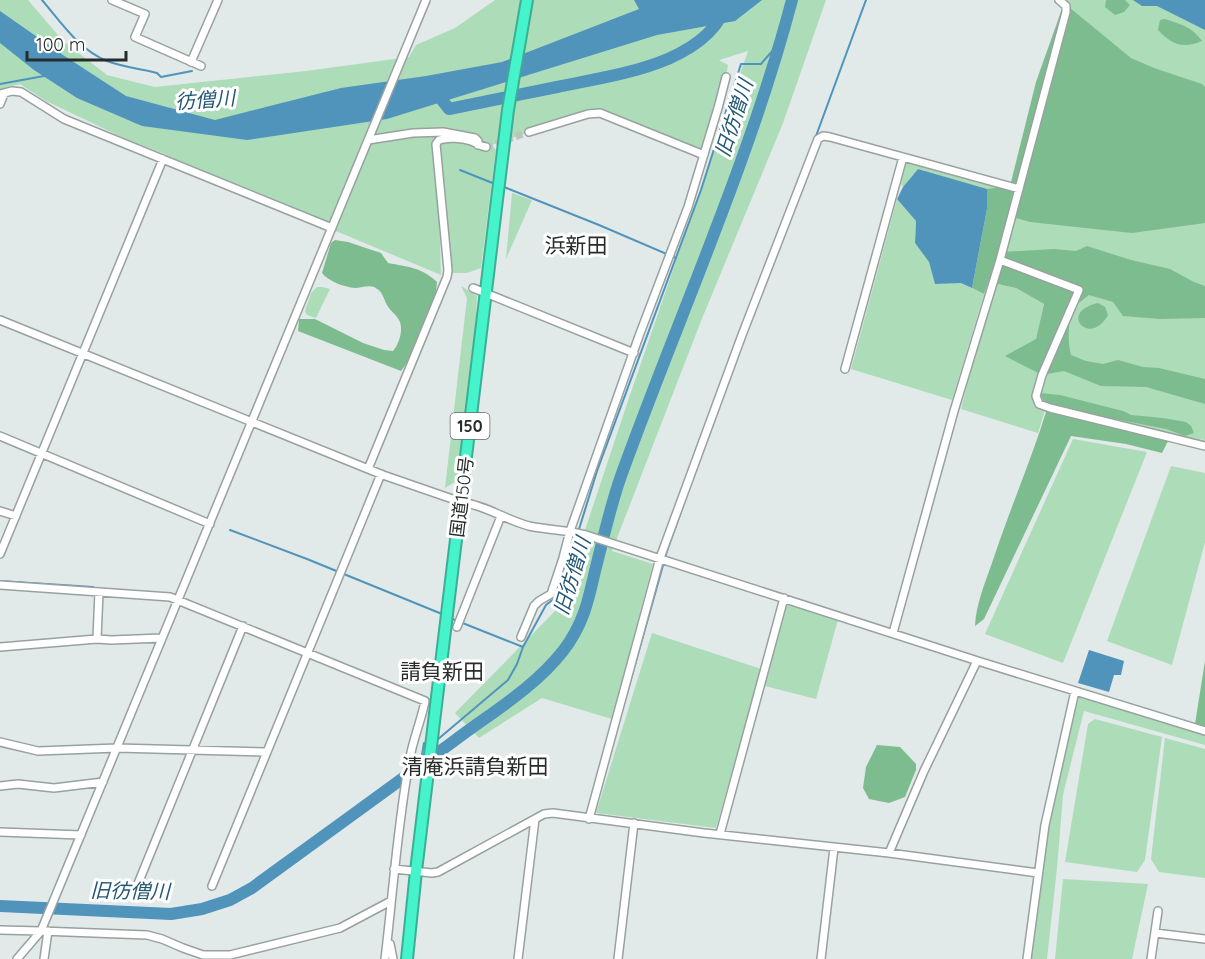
<svg xmlns="http://www.w3.org/2000/svg" width="1205" height="959" viewBox="0 0 1205 959" font-family="Quicksand,'Noto Sans JP',sans-serif">
<style>
.green{fill:#addcb9}
.forest{fill:#7dbc8f}
.water{fill:#5094bc}
.lines{fill:none;stroke-linecap:round;stroke-linejoin:round}
.stream{stroke:#5094bc;stroke-width:2}
.river{stroke:#5094bc;stroke-width:12}
.minor-tunnel{stroke:#bcc3c3;stroke-width:7;stroke-dasharray:7 3.5;stroke-linecap:butt}
.minor-casing{stroke:#99a1a0;stroke-width:10}
.highway-casing{stroke:#3cae94;stroke-width:14}
.minor{stroke:#fff;stroke-width:7}
.highway{stroke:#46f4cc;stroke-width:10}
.labels{text-anchor:middle;stroke-width:6;stroke-linejoin:round;paint-order:stroke}
.shield{fill:#fff;stroke:#686b6b;stroke-width:1.5}
.shield-label{font-size:16px;font-weight:bold;fill:#282b2b}
.street-label{font-size:18px;fill:#282b2b;stroke:#fff}
.water-label{font-size:20px;font-style:italic;fill:#245875;stroke:#fff}
.quarter-label{font-size:21px;fill:#282b2b;stroke:#fff}
</style>
<rect width="100%" height="100%" fill="#e1e9e9"/>
<path class="green" d="M 0,0 L 28,0 L 63,41 L 107,75 L 155,87 L 306,71 L 409,57 L 416,45 L 455,28 L 495,0 L 521,0 L 521,4 L 529,0 L 826,0 L 783,123 L 701,321 L 612,551 L 653,564 L 612,719 L 542,698 L 479,738 L 455,713 L 555,611 L 586,527 L 628,401 L 748,51 L 719,60 L 728,65 L 726,77 L 702,149 L 600,108 L 489,146 L 496,149 L 481,268 L 467,273 L 448,273 L 437,141 L 441,275 L 200,174 L 165,154 L 128,140 L 46,101 L 20,84 L 0,89 Z
M 1055,0 L 1205,0 L 1205,440 L 1128,427 L 1037,396 L 1046,407 L 1038,433 L 961,409 L 993,283 L 1016,288 L 1044,304 L 1036,339 L 1042,375 L 1070,296 L 996,273 L 1063,3 Z
M 906,160 L 1010,186 L 990,191 L 918,169 L 903,187 L 901,184 Z
M 512,193 L 532,200 L 506,259 Z
M 897,199 L 916,221 L 915,243 L 929,262 L 935,283 L 961,283 L 984,294 L 952,400 L 851,369 Z
M 461,286 L 477,296 L 475,337 L 456,481 L 445,488 L 467,298 Z
M 317,287 L 322,287 L 330,289 L 316,318 L 307,315 L 305,311 L 311,293 Z
M 1073,439 L 1147,452 L 1063,663 L 985,634 Z
M 1171,466 L 1205,473 L 1205,542 L 1172,665 L 1107,641 Z
M 784,598 L 839,616 L 816,699 L 761,685 Z
M 652,633 L 761,669 L 716,828 L 596,813 Z
M 1077,697 L 1165,719 L 1205,731 L 1205,745 L 1084,711 L 1063,795 L 1057,868 L 1047,959 L 1030,959 L 1040,858 Z
M 1095,719 L 1162,737 L 1145,860 L 1137,872 L 1065,862 L 1088,724 Z
M 1165,738 L 1205,749 L 1205,878 L 1159,872 L 1151,859 Z
M 1063,879 L 1148,884 L 1132,959 L 1055,959 Z"/>
<path class="forest" d="M 1106,0 L 1125,0 L 1130,5 L 1124,12 L 1115,15 L 1105,7 Z
M 1064,3 L 1131,58 L 1154,68 L 1202,84 L 1205,87 L 1205,223 L 1132,233 L 1030,222 L 1012,217 L 984,294 L 972,288 L 987,209 L 987,189 L 1010,186 L 1036,82 Z
M 1165,19 C 1182,25 1191,26 1202,41 C 1183,49 1172,45 1158,30 L 1160,20 Z
M 335,240 L 348,242 L 381,253 L 388,263 C 408,267 421,267 437,282 L 435,301 L 418,347 L 401,371 L 298,331 L 299,319 L 315,319 L 363,343 L 384,350 L 393,351 C 399,344 404,329 399,320 C 396,314 390,311 387,305 C 383,298 383,291 374,287 C 367,285 362,288 355,288 C 344,287 328,281 322,273 L 331,243 Z
M 1087,246 L 1131,260 L 1170,269 L 1194,282 L 1205,286 L 1205,318 L 1160,319 L 1123,316 L 1113,302 L 1089,295 L 1071,309 C 1069,325 1067,339 1071,355 L 1086,361 L 1103,364 L 1118,360 L 1143,367 L 1159,368 L 1205,379 L 1205,404 L 1146,387 L 1101,386 L 1064,371 L 1042,375 L 1005,356 L 1036,339 L 1044,304 L 1016,288 L 993,283 L 1002,252 L 1054,249 L 1076,251 Z
M 1098,303 L 1105,307 L 1108,315 C 1090,348 1057,312 1098,303 Z
M 1040,393 L 1060,395 L 1123,411 L 1131,415 L 1163,418 L 1186,422 L 1191,426 L 1194,433 L 1185,436 L 1166,429 L 1089,414 L 1052,404 L 1046,407 Z
M 1047,409 L 1170,437 L 1162,453 L 1126,444 L 1071,436 L 984,619 L 975,626 C 976,604 985,583 992,563 C 1009,511 1031,461 1047,409 Z
M 1205,661 L 1205,728 L 1195,724 Z
M 877,745 L 900,747 L 916,764 L 916,770 L 905,797 L 889,803 L 869,799 L 863,788 L 866,767 Z"/>
<path class="water" d="M 634,0 L 762,0 L 735,21 L 657,35 L 387,119 L 247,140 L 142,126 L 77,98 L 34,70 L 0,43 L 0,11 L 63,55 L 126,96 L 215,120 L 341,88 L 426,76 L 502,62 L 639,9 Z
M 1133,0 L 1205,0 L 1205,30 L 1157,6 L 1142,6 Z
M 918,169 L 987,189 L 987,209 L 972,288 L 961,283 L 935,284 L 929,262 L 915,243 L 916,221 L 897,199 L 903,187 Z
M 1089,650 L 1124,661 L 1121,675 L 1114,675 L 1109,692 L 1078,683 Z"/>
<g class="lines">
<path class="stream" d="M 42,0 C 61,22 79,50 107,61 C 123,67 141,69 157,73 L 161,77 L 192,71
M 0,84 L 44,76
M 816,136 L 866,0
M 460,170 L 495,184
M 504,187 L 599,225 L 676,258
M 230,530 L 307,559 L 442,614
M 0,581 L 93,587
M 450,618 L 523,647
M 627,693 L 667,551 L 689,489
M 434,741 L 437,740 L 508,680 L 517,664 L 523,647 L 546,605 L 555,598 L 580,526 L 597,471 L 701,190 L 741,64 L 761,64 L 781,41
M 420,767 L 424,743 L 429,742"/>
<path class="river" d="M 435,91 L 449,109 C 485,102 521,94 557,87 C 612,75 710,65 728,0
M 0,906 L 171,914 L 202,909 L 230,900 L 252,888 C 319,839 387,790 454,741 C 491,713 534,688 563,651 C 583,625 588,602 595,571 C 603,540 610,507 621,476 C 678,318 749,163 792,0"/>
<path class="minor-tunnel" d="M 486,147 L 529,132"/>
<g class="minor-casing">
<path id="minor" d="M 112,0 L 145,14 L 135,37 L 201,66
M 191,62 L 218,0
M 0,94 L 12,91 L 21,92 L 64,119 L 332,228
M 0,104 L 4,94
M 529,132 L 588,114 L 600,113 L 704,155
M 368,140 L 413,133 L 443,132 L 475,138 L 478,141 L 478,145
M 1000,260 L 1079,290 L 1042,375 L 1036,396 L 1039,404 L 1050,408 L 1205,446
M 473,288 L 634,353
M 0,320 L 383,475 L 461,502 C 485,505 506,520 529,526 C 548,530 567,530 586,535 L 981,662 L 1205,731
M 845,369 L 903,157
M 0,436 L 210,524
M 368,469 L 447,277 L 448,270 L 436,144 L 439,140 C 448,137 462,138 471,141 C 477,143 479,146 486,147
M 0,511 L 16,516
M 0,554 L 163,159
M 0,585 L 170,597 L 425,701 C 421,722 412,741 409,763 C 397,828 393,894 385,959
M 457,627 L 501,516
M 893,633 L 954,411 L 1000,260 L 1066,12 L 1066,6 L 1059,0
M 521,637 L 534,606 L 539,601 L 551,594 L 563,558 L 570,531 L 639,336 L 688,207 L 718,108 L 726,77
M 97,639 L 99,592
M 0,647 L 97,639 L 111,640 L 162,638
M 0,742 L 38,751 L 117,748 L 267,752
M 0,786 L 18,784 L 54,788 L 103,782
M 589,819 L 660,558 L 742,335 L 818,139 L 823,136 L 830,137 L 1019,189
M 0,832 L 81,835
M 720,834 L 784,598
M 889,853 L 924,771 L 977,661
M 394,869 L 432,873 L 438,872 L 544,814 L 553,813 L 704,833 L 889,853 L 1038,873
M 212,886 L 381,474
M 135,891 L 243,626
M 0,930 L 41,931 L 426,0
M 1155,933 L 1205,939
M 390,944 L 393,959
M 17,959 L 41,931 L 147,935 L 162,939 L 183,948 L 203,955 L 230,955 L 340,928 L 391,901
M 44,959 L 48,931
M 518,959 L 535,819
M 618,959 L 634,823
M 821,959 L 834,848
M 1027,959 L 1045,825 L 1075,691
M 1151,959 L 1158,911"/>
</g>
<g class="highway-casing">
<path id="highway" d="M 407,959 L 416,871 L 496,208 L 508,110 L 527,0"/>
</g>
<use href="#minor" class="minor"/>
<use href="#highway" class="highway"/>
</g>
<g class="labels">
<rect class="shield" x="450.5" y="413" width="39" height="26" rx="4.5"/>
<g class="shield-label">
<text x="470" y="432">150</text>
</g>
<g class="street-label">
<text transform="translate(462 497) rotate(-83)" y="6">国道150号</text>
</g>
<g class="water-label">
<text transform="translate(205 100) rotate(-4)" y="7">彷僧川</text>
<text transform="translate(734 118) rotate(-72)" y="7">旧彷僧川</text>
<text transform="translate(572 576) rotate(-73)" y="7">旧彷僧川</text>
<text transform="translate(130 891) rotate(1)" y="7">旧彷僧川</text>
</g>
<g class="quarter-label">
<text x="576" y="253">浜新田</text>
<text x="442" y="679">請負新田</text>
<text x="475" y="774">清庵浜請負新田</text>
</g>
</g>
<path d="M27 51v9h99v-9" fill="none" stroke="#282b2b" stroke-width="3"/>
<text x="36" y="51" font-size="18" fill="#282b2b" stroke="#ffffff" stroke-width="4.5" paint-order="stroke">100 m</text>
</svg>
